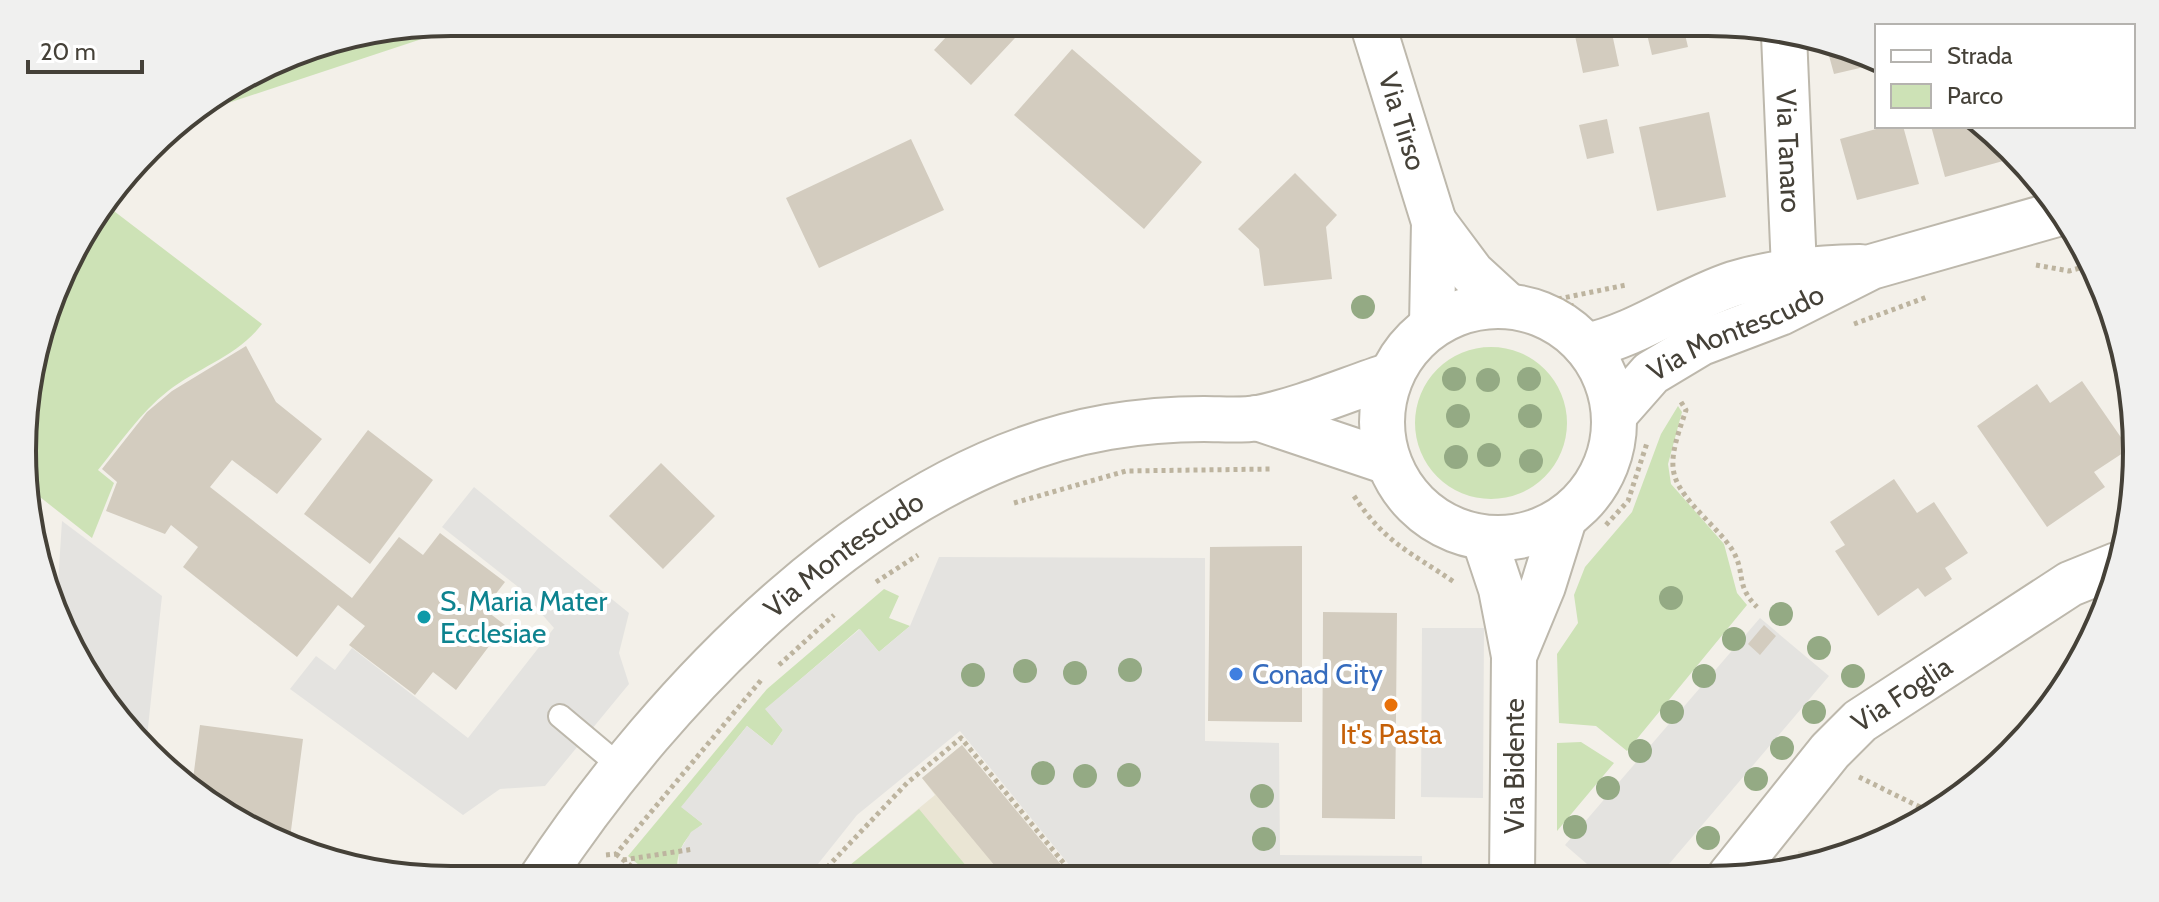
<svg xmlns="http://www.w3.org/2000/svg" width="2159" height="902" viewBox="0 0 2159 902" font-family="Cabin,sans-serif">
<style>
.residential{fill:#e6e2d8}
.education{fill:#eae5d4}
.green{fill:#cde2b6}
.parking{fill:#e4e3e0}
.building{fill:#d3ccbf}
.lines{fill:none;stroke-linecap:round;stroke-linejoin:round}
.service-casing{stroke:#bdb8ac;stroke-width:26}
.minor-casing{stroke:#bdb8ac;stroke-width:48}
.tertiary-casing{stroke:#bdb8ac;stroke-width:48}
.path{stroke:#bdb49f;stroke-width:5;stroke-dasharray:4 4;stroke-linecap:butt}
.service{stroke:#fff;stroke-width:22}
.minor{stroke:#fff;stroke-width:44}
.tertiary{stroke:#fff;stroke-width:44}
.tree{fill:#94aa84}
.culture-dot{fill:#0f9aa8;stroke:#fff;stroke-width:3}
.shop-dot{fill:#3f7fe0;stroke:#fff;stroke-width:3}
.food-dot{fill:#e8710a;stroke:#fff;stroke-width:3}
.labels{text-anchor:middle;stroke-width:8;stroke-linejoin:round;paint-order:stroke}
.street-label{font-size:28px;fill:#454138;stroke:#fff}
.culture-label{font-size:28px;fill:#0d838f;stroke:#fff;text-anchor:start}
.shop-label{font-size:28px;fill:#366cbe;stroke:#fff;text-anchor:start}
.food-label{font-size:28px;fill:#c56008;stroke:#fff}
.rim{fill:none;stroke:#454138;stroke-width:4}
</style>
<rect width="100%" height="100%" fill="#f3f0e9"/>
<path class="residential" d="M 1880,843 L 1873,847 L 1797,867 L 1798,851 Z"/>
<path class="education" d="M 962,745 L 1072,878 L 833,879 L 935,795 L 922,778 Z"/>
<path class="green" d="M 451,22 L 473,22 L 189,116 L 313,45 Z
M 106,205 L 262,324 C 238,356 199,367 168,391 C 140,413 120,443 98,470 L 114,483 L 92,538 L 26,486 L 30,368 L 79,237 Z
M1415 423a76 76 0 1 1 152 0a76 76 0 1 1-152 0Z
M 1678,406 L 1682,412 L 1668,464 L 1671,484 L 1724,544 L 1737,593 L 1747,605 L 1627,751 L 1596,726 L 1559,723 L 1557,654 L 1578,623 L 1574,595 L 1585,567 L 1632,512 L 1661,434 Z
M 884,589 L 899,596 L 889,618 L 910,626 L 879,652 L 859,629 L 766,709 L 783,730 L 772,746 L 747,726 L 682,807 L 703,824 C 683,838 674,854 678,879 L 656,879 L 628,856 L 767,689 Z
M 1581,742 L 1614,763 L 1557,831 L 1557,743 Z
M 919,809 L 972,873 L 965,879 L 833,879 Z"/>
<path class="parking" d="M 474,487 L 629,613 L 619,653 L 629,684 L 545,786 L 500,789 L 463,815 L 290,689 L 316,656 L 335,670 L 352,648 L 468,738 L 554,628 L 517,586 L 442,527 Z
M 62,521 L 162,596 L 146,746 L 79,665 L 57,599 Z
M 939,557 L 1205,558 L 1205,741 L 1279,743 L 1280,855 L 1422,856 L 1422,877 L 1153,878 L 1075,872 L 960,731 L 857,815 L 806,879 L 678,879 L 679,852 L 691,832 L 703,824 L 681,807 L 747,726 L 772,746 L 783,730 L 765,709 L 860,629 L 879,652 L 910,626 Z
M 1760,618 L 1829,676 L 1658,877 L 1602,877 L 1565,845 Z
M 1422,628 L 1484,628 L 1483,798 L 1421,797 Z"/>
<path class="building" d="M 960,22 L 1030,22 L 971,85 L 934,50 Z
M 1644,22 L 1682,22 L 1688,47 L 1652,55 Z
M 1610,24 L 1619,66 L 1583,73 L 1574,31 Z
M 1825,41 L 1846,45 L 1877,64 L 1834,74 Z
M 1072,49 L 1202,162 L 1144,229 L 1014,115 Z
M 1709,112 L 1726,197 L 1657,211 L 1639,127 Z
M 1607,119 L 1614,153 L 1587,159 L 1579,125 Z
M 1887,126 L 1903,126 L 1919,184 L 1857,200 L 1840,139 Z
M 1931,126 L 1986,126 L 2014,158 L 1945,177 Z
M 911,139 L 944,210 L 819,268 L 786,198 Z
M 1295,173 L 1337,215 L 1326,227 L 1332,279 L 1264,286 L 1259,249 L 1238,229 Z
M 246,346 L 276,402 L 322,439 L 277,494 L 232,460 L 210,487 L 352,598 L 399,537 L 423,555 L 440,533 L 505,582 L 484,609 L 505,625 L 456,690 L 433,672 L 415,695 L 349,645 L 365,626 L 338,605 L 297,657 L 183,567 L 198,547 L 171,525 L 165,534 L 106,511 L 117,482 L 102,469 L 147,412 L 172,391 Z
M 2082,381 L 2129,449 L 2094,472 L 2105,487 L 2047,527 L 1977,426 L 2037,384 L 2050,403 Z
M 368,430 L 433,480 L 370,564 L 304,514 Z
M 661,463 L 715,516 L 663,569 L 609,516 Z
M 1894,479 L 1917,513 L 1934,502 L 1968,553 L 1945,568 L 1952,579 L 1925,597 L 1918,588 L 1878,616 L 1835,551 L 1845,545 L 1830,522 Z
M 1302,546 L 1302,722 L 1208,721 L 1210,547 Z
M 1323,612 L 1397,613 L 1395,819 L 1322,818 Z
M 1764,625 L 1776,636 L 1760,655 L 1748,644 Z
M 200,725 L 303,739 L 290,838 L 277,836 L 192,787 Z
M 962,745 L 1072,878 L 1005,878 L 936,795 L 922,778 Z"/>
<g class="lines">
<g class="service-casing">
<path id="service" d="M 560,716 L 622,768"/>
</g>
<g class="minor-casing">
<g id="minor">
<path id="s1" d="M 1784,35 L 1794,269"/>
<path d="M 1484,538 L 1501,589 L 1514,656 L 1512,877"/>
<path d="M 1514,656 L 1543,586 L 1564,519"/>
<path id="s2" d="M 1730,876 L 1830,751 L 1860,721 L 2070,584 L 2117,565"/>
</g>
</g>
<g class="tertiary-casing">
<g id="tertiary">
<path id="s3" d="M 1372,22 L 1434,222 L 1432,325"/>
<path d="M 1434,222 L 1472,273 L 1508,306"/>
<circle cx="1498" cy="422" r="116"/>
<path d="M 1586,346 C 1638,335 1682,301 1733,284 C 1776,271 1816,268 1860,267"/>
<path id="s4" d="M 1614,415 L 1651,373 L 1701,343 L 1780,313 L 1871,267 L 2057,214"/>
<path d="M 1257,418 L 1388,462"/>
<path id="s5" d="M 540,880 C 664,692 877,467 1108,427 C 1138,422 1173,419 1204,419 C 1221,419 1241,421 1258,418 C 1303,409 1348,389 1391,375"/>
</g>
</g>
<path class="path" d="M 2036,265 L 2069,271 L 2094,264
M 1549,296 L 1573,306
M 1558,299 L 1626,285
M 1854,324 L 1927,297
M 1681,402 L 1686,410 C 1680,429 1668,457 1675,477 C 1683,502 1719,528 1733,551 C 1746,574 1735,585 1757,607
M 1354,496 C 1385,543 1409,551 1454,582
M 1014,503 L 1126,471 L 1271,469
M 1606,525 L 1628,501 L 1647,443
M 876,582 L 918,555
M 779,665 L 834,615
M 1859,777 L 1932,813
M 616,854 L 647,879
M 606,855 L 616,854 L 762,679
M 623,860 L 694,849
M 816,879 L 907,783 L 961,738 L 1076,878"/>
<use href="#service" class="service"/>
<use href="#minor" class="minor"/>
<use href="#tertiary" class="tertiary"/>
</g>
<g class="tree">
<circle cx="1363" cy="307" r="12"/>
<circle cx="1454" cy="379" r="12"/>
<circle cx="1529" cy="379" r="12"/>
<circle cx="1488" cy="380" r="12"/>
<circle cx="1458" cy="416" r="12"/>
<circle cx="1530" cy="416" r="12"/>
<circle cx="1489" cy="455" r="12"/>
<circle cx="1456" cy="457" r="12"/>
<circle cx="1531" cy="461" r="12"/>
<circle cx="1671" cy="598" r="12"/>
<circle cx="1781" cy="614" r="12"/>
<circle cx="1734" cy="639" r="12"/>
<circle cx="1819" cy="648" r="12"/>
<circle cx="1130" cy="670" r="12"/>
<circle cx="1025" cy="671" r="12"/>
<circle cx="1075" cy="673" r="12"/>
<circle cx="973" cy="675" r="12"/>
<circle cx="1704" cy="676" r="12"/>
<circle cx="1853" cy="676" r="12"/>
<circle cx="1672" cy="712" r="12"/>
<circle cx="1814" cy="712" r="12"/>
<circle cx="1782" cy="748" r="12"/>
<circle cx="1640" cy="751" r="12"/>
<circle cx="1043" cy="773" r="12"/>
<circle cx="1129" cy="775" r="12"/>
<circle cx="1085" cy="776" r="12"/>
<circle cx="1756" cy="779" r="12"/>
<circle cx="1608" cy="788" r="12"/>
<circle cx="1262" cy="796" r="12"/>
<circle cx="1575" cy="827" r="12"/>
<circle cx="1708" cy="838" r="12"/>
<circle cx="1264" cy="839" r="12"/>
</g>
<circle class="culture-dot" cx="424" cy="617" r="8"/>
<circle class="shop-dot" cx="1236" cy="674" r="8"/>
<circle class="food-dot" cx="1391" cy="705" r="8"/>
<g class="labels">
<g class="street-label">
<text dy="10" stroke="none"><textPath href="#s3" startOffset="104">Via Tirso</textPath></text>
<text dy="10" stroke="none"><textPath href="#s1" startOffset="116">Via Tanaro</textPath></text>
<text dy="10" stroke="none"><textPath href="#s4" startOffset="150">Via Montescudo</textPath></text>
<text dy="10" stroke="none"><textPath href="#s5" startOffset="448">Via Montescudo</textPath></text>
<text dy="10" stroke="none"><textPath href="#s2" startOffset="252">Via Foglia</textPath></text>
<text transform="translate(1514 766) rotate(-90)" y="10">Via Bidente</text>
</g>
<g class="culture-label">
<text x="440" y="611">S. Maria Mater<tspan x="440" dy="32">Ecclesiae</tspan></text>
</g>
<g class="shop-label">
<text x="1252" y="684">Conad City</text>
</g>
<g class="food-label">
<text x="1391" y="744">It's Pasta</text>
</g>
</g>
<path d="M0 0H2159V902H0ZM451 36H1708A415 415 0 0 1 2123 451V451A415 415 0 0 1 1708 866H451A415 415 0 0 1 36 451V451A415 415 0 0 1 451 36Z" fill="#f0f0ef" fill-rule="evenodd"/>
<path class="rim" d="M451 36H1708A415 415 0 0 1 2123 451V451A415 415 0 0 1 1708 866H451A415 415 0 0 1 36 451V451A415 415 0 0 1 451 36Z"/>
<rect x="1875" y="24" width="260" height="104" fill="#ffffff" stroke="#b5b3af" stroke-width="2"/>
<rect x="1891" y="50" width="40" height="12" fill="#ffffff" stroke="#b5b3af" stroke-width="2"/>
<text x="1947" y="64" font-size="24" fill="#454138">Strada</text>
<rect x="1891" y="84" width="40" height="24" fill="#cde2b6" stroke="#b5b3af" stroke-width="2"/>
<text x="1947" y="104" font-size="24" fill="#454138">Parco</text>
<path d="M28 60v12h114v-12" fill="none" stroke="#454138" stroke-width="4"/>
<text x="40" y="60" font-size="24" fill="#454138" stroke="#ffffff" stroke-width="6" paint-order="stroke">20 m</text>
</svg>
